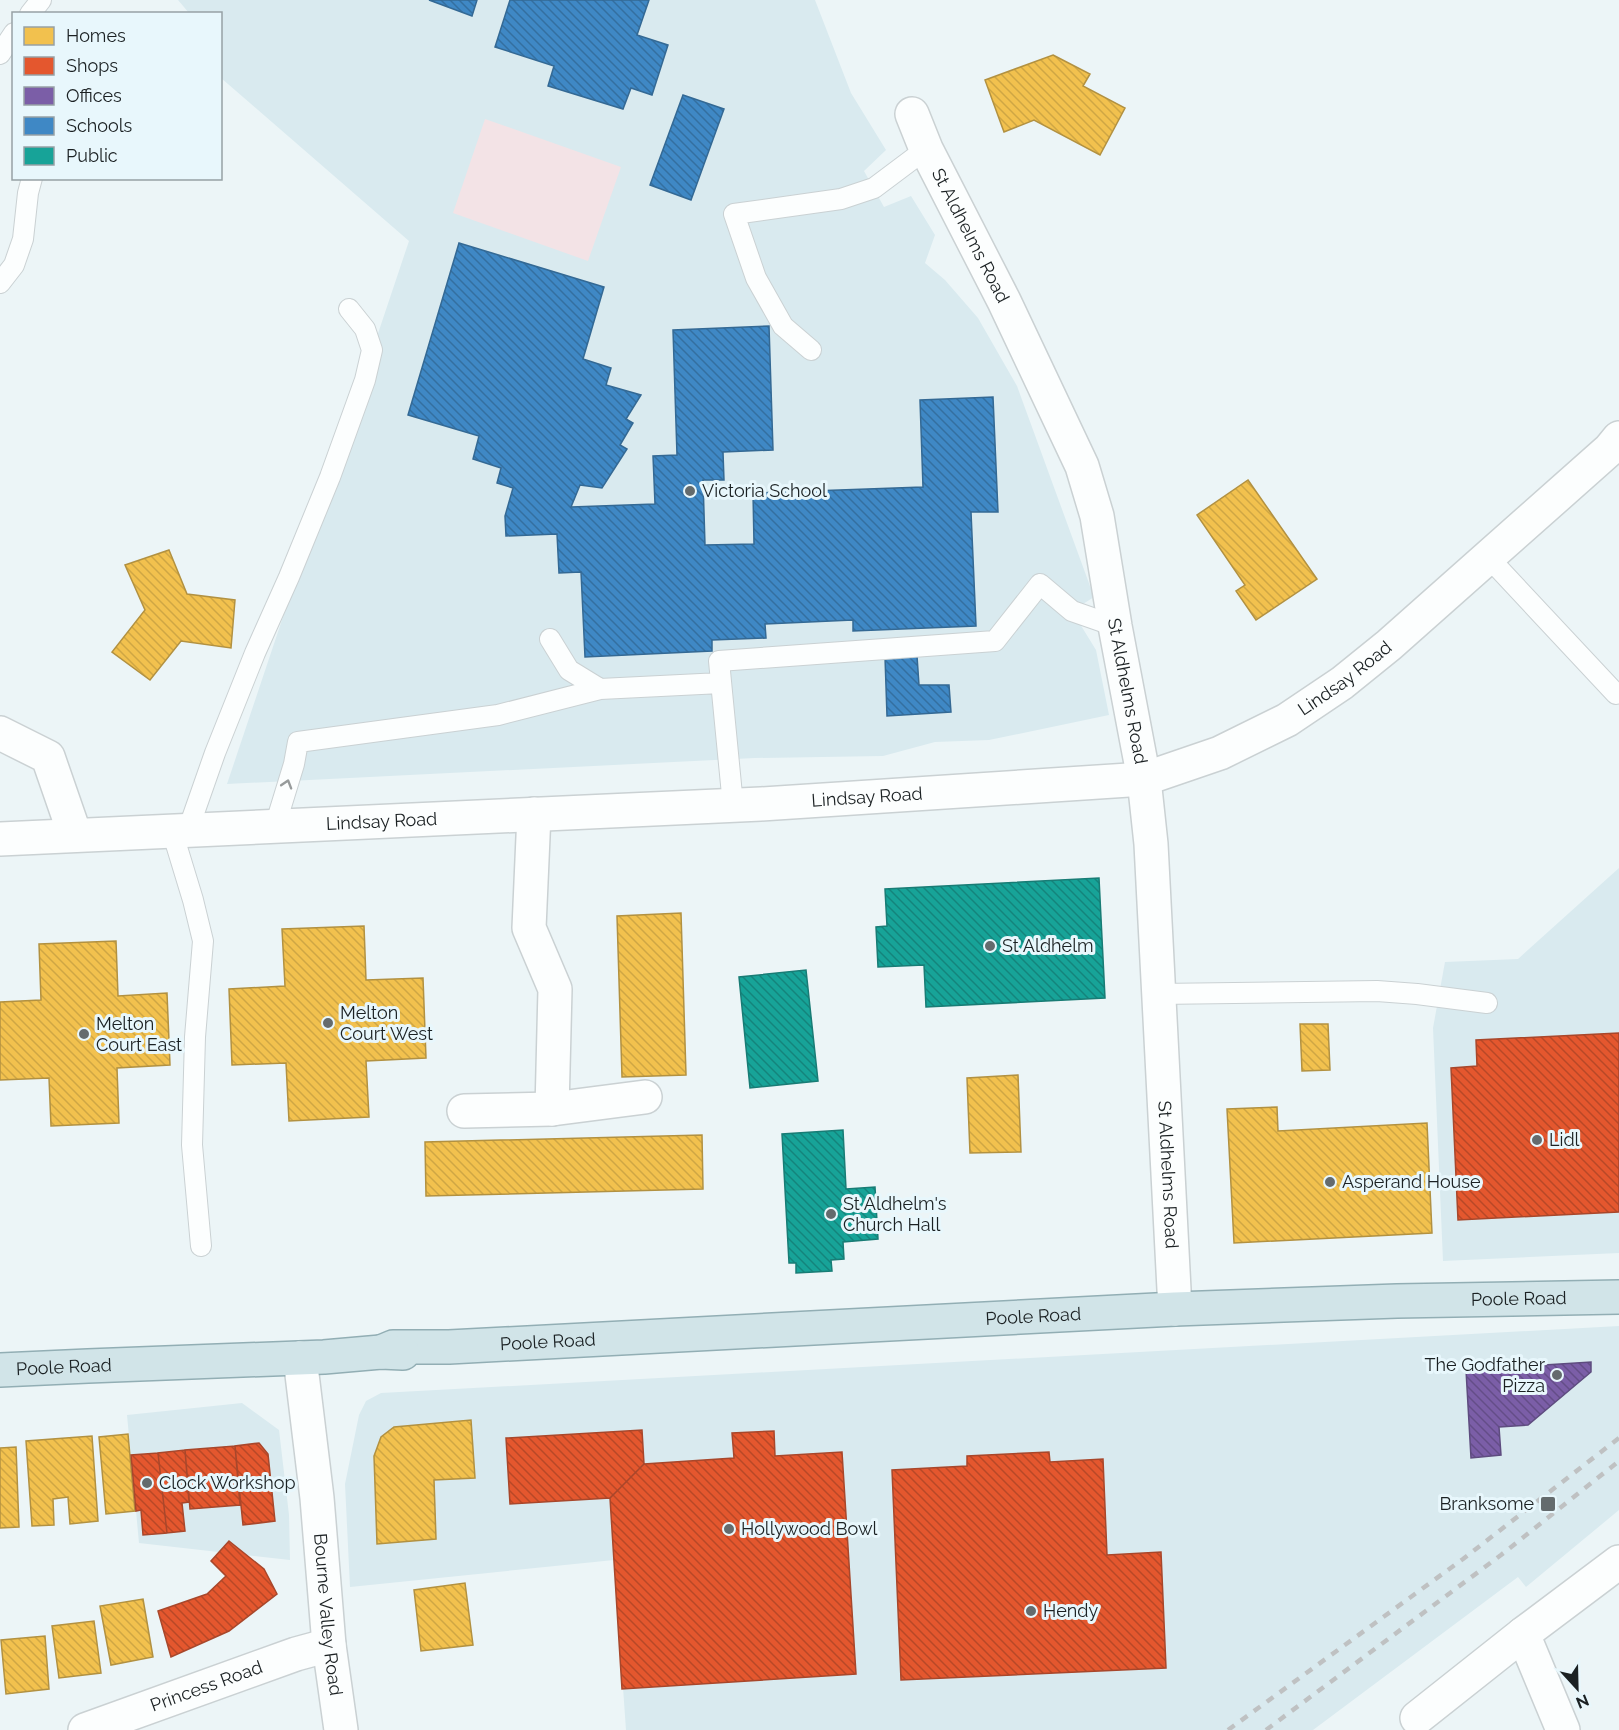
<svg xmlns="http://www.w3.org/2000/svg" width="1619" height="1730" viewBox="0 0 1619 1730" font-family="Raleway,sans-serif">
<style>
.built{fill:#d9eaef}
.grass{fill:#f3e3e6}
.homes{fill:url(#homes-back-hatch);stroke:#b29141;stroke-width:1.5}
.shops{fill:url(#shops-back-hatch);stroke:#a8472b;stroke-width:1.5}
.offices{fill:url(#offices-back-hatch);stroke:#5e4c7f;stroke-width:1.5}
.schools{fill:url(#schools-back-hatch);stroke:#346994;stroke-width:1.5}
.public{fill:url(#public-back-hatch);stroke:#187c75;stroke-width:1.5}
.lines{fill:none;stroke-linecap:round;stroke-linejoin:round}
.service-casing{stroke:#cad1d3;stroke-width:22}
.minor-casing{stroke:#cad1d3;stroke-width:36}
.tertiary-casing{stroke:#cad1d3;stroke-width:36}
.trunk-casing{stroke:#92aeb4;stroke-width:36}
.service{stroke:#fcfefe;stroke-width:20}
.minor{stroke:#fcfefe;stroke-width:33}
.tertiary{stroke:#fcfefe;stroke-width:33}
.trunk{stroke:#d1e4e8;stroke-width:33}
.rail{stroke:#bfc1c2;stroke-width:4.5;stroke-dasharray:8 8;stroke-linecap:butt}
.oneway{stroke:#979b9b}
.poi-dot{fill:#646b6d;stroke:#e8f7fc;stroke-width:2}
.labels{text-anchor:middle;stroke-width:6;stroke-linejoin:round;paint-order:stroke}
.street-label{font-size:18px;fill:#1b2123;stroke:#e8f7fc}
.poi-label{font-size:18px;fill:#1b2123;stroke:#e8f7fc;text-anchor:start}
</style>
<defs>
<pattern id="homes-back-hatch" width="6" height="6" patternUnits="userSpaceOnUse" patternTransform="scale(1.5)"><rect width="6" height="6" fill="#f2c14e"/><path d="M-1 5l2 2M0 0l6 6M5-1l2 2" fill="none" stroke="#cfa644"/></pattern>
<pattern id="shops-back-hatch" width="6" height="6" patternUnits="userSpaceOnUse" patternTransform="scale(1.5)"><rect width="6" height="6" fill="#e4572e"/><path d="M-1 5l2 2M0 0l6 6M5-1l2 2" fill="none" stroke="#b84827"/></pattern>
<pattern id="offices-back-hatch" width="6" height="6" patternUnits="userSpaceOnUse" patternTransform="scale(1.5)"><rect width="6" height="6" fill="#7b5ea7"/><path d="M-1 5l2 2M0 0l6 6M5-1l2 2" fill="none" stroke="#644d88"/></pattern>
<pattern id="schools-back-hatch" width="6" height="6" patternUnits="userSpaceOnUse" patternTransform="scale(1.5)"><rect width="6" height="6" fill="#3f88c5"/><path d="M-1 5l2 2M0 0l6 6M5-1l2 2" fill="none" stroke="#346fa0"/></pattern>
<pattern id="public-back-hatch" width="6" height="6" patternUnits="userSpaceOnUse" patternTransform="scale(1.5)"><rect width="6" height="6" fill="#17a398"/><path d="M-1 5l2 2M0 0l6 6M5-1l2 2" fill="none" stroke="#14847c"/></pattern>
</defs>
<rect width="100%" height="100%" fill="#ecf5f7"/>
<path class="built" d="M 178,0 L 815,0 L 851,93 L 886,150 L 864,171 L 884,207 L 911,196 L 935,235 L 925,263 L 945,280 L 978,318 L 1017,386 L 1094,597 L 1072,611 L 1096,650 L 1109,715 L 989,740 L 935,742 L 883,756 L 755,758 L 227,784 L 409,241 L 221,78 L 220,14 L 189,13 Z
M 1619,868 L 1619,1253 L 1443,1261 L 1433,1028 L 1445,962 L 1518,959 Z
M 1619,1326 L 1619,1510 L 1526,1587 L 1518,1577 L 1313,1730 L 626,1730 L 614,1560 L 350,1587 L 345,1484 L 359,1415 L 366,1401 L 381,1393 Z
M 242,1403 L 279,1430 L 289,1515 L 290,1560 L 139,1543 L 127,1415 Z"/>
<path class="grass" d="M 485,119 L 621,167 L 588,261 L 453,213 Z"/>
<path class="homes" d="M 1053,55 L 1090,74 L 1083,86 L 1125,108 L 1100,155 L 1034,120 L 1004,132 L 985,80 Z
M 1248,480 L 1317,579 L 1256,620 L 1236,591 L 1245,585 L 1197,515 Z
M 169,550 L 187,594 L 235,600 L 231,648 L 181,641 L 150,680 L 112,652 L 145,610 L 125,565 Z
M 681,913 L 686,1075 L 622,1077 L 617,916 Z
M 364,926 L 366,980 L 423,978 L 426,1058 L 366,1061 L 369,1117 L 289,1121 L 286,1063 L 232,1065 L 229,989 L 285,986 L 282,929 Z
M 116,941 L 118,996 L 167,993 L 170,1065 L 117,1068 L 119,1123 L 51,1126 L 49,1078 L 0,1080 L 0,1002 L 41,1000 L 39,944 Z
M 1300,1024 L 1328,1024 L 1330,1070 L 1302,1071 Z
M 1018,1075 L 1021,1152 L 970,1153 L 967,1078 Z
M 1277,1107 L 1278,1131 L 1427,1123 L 1432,1233 L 1234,1243 L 1227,1109 Z
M 702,1135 L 703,1189 L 426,1196 L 425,1142 Z
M 471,1420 L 475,1478 L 434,1480 L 436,1539 L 377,1544 L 374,1456 L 381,1437 L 394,1427 Z
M 128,1434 L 135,1511 L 106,1514 L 99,1437 Z
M 92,1436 L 98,1521 L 70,1524 L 68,1497 L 53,1499 L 54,1525 L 32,1526 L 26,1441 Z
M 16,1447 L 19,1527 L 0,1528 L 0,1448 Z
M 465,1583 L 473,1645 L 421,1651 L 414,1590 Z
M 143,1599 L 153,1657 L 111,1665 L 100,1606 Z
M 94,1621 L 101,1673 L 59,1678 L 52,1626 Z
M 45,1636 L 49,1689 L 6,1694 L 1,1640 Z"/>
<path class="shops" d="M 1619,1033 L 1619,1212 L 1458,1220 L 1451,1068 L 1477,1066 L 1476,1040 Z
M 642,1430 L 644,1464 L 610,1498 L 510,1504 L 506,1438 Z
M 774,1431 L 775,1456 L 842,1452 L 856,1674 L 622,1689 L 610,1498 L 644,1464 L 734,1458 L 732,1433 Z
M 259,1443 L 268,1454 L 275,1521 L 243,1525 L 235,1446 Z
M 235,1446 L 240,1505 L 190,1509 L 185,1450 Z
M 185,1450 L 189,1502 L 182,1503 L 185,1531 L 167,1533 L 158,1453 Z
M 1049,1452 L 1050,1462 L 1103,1459 L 1107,1555 L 1161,1552 L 1166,1668 L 901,1680 L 892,1470 L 967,1466 L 967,1456 Z
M 158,1453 L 167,1533 L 143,1535 L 141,1510 L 136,1511 L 131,1455 Z
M 229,1541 L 264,1569 L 277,1594 L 229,1631 L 171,1657 L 158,1611 L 207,1594 L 226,1576 L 211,1561 Z"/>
<path class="offices" d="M 1591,1362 L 1591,1372 L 1528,1425 L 1499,1427 L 1501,1455 L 1471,1458 L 1466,1370 Z"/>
<path class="schools" d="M 429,0 L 477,0 L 472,16 Z
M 510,0 L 649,0 L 637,35 L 668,45 L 652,95 L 631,88 L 623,109 L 548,86 L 554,66 L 495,47 Z
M 683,95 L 724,109 L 691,200 L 650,185 Z
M 459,243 L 604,287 L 583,359 L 611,368 L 606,385 L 641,395 L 626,419 L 633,423 L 620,445 L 627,449 L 602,488 L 580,485 L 571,507 L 655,504 L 653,456 L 677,455 L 673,330 L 769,326 L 773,450 L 723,452 L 724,480 L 703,480 L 705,545 L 754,544 L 753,493 L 923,487 L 920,400 L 993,397 L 998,512 L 971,512 L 976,626 L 853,631 L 853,620 L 765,624 L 766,638 L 712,640 L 712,651 L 585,657 L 581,572 L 559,573 L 557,534 L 506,536 L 505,516 L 513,488 L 497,483 L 501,468 L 473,459 L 479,436 L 408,415 Z
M 917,656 L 919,685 L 949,685 L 951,712 L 887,716 L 885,657 Z"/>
<path class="public" d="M 1099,878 L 1105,998 L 926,1007 L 924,965 L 878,967 L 876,927 L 887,926 L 885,889 Z
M 806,970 L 818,1081 L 750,1088 L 739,977 Z
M 843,1130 L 846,1189 L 875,1187 L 878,1239 L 843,1242 L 844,1259 L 831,1260 L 832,1271 L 796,1273 L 796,1263 L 789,1263 L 782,1134 Z"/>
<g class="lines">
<g class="service-casing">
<path id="service" d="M 30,14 L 41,0
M 0,54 L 14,33
M 0,283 L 14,265 L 23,239 L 28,193 L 32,178
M 811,350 L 783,326 L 756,278 L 734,214 L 841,199 L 874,188 L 926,149
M 1488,557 L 1616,694
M 550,639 L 569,670 L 600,689 L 721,683
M 733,805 L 719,661 L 995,641 L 1040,584 L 1072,611 L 1115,626
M 275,826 L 294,764 L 298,742 L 498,715 L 600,689
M 188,830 L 215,753 L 255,653 L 289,577 L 330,477 L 365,380 L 372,350 L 365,329 L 349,309
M 172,831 L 193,900 L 203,941 L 195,1037 L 192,1145 L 201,1246
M 1158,994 L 1377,991 L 1417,994 L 1487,1003"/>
</g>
<g class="minor-casing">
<g id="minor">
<path id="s1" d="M 912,114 L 926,149 L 1004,301 L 1082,466 L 1097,516 L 1115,626 L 1144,779 L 1151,844 L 1175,1309"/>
<path d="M 0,733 L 48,757 L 75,835"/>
<path d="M 534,814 L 529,928 L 555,989 L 552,1109"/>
<path d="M 464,1111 L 552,1109 L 645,1097"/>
<path id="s2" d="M 300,1358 L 317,1498 L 329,1645 L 341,1730"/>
<path d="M 1523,1634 L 1563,1730"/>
<path d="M 1417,1718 L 1523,1634 L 1619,1562"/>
<path id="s3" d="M 85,1730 L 296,1654 L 329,1645"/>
</g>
</g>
<g class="tertiary-casing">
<g id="tertiary">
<path id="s4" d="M 0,839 L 761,804 L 1144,779 L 1220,753 L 1287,720 L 1342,683 L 1389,645 L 1610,449 L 1619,438"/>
</g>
</g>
<g class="trunk-casing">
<g id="trunk">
<path id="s5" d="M 381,1352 L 393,1347 L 449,1347 L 1175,1309 L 1397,1301 L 1619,1297"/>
<path id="s6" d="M 0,1370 L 88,1366 L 324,1357 L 381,1352 L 403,1353"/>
</g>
</g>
<use href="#service" class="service"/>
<use href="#minor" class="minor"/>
<use href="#tertiary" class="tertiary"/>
<use href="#trunk" class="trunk"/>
<path class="rail" d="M 1228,1730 L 1463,1559 L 1619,1438
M 1266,1730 L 1501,1555 L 1619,1461"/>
</g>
<defs><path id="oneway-chevron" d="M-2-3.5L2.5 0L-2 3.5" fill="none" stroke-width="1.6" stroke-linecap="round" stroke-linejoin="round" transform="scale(1.5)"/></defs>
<use class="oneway" href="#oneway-chevron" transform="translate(287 784) rotate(-73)"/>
<g class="poi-dot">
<circle cx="690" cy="491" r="6"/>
<circle cx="990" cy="946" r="6"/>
<circle cx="328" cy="1023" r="6"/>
<circle cx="84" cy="1034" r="6"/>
<circle cx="1537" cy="1140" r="6"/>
<circle cx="1330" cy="1182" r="6"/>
<circle cx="831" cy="1214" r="6"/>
<circle cx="1557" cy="1375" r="6"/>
<circle cx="147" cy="1483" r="6"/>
<rect x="1540" y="1496" width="16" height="16" rx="3"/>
<circle cx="729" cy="1529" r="6"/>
<circle cx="1031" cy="1611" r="6"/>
</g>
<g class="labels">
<g class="street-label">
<text dy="6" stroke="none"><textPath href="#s1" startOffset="135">St Aldhelms Road</textPath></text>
<text dy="6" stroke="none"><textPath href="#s4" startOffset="1372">Lindsay Road</textPath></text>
<text dy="6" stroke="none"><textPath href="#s1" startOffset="621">St Aldhelms Road</textPath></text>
<text dy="6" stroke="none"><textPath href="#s4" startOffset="868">Lindsay Road</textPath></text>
<text dy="6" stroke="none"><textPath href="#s4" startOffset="382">Lindsay Road</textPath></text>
<text dy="6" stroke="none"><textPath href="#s1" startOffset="1107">St Aldhelms Road</textPath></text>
<text dy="6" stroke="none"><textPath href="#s5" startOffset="1140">Poole Road</textPath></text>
<text dy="6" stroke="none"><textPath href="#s5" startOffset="654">Poole Road</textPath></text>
<text dy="6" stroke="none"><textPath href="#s5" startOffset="168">Poole Road</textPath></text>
<text dy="6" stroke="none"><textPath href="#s6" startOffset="64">Poole Road</textPath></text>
<text dy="6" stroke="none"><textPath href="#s2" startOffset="258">Bourne Valley Road</textPath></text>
<text dy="6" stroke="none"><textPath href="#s3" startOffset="129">Princess Road</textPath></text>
</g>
<g class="poi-label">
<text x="702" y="497">Victoria School</text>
<text x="1002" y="952">St Aldhelm</text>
<text x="340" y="1019">Melton<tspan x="340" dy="21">Court West</tspan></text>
<text x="96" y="1030">Melton<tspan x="96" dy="21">Court East</tspan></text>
<text x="1549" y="1146">Lidl</text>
<text x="1342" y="1188">Asperand House</text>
<text x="843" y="1210">St Aldhelm's<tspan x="843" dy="21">Church Hall</tspan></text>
<text x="1545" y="1371" text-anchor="end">The Godfather<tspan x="1545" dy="21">Pizza</tspan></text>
<text x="159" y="1489">Clock Workshop</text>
<text x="1534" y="1510" text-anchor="end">Branksome</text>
<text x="741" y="1535">Hollywood Bowl</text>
<text x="1043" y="1617">Hendy</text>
</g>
</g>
<rect x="12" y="12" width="210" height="168" fill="#e8f7fc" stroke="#96a1a5" stroke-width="1.5"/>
<rect x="24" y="27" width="30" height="18" fill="#f2c14e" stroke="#96a1a5" stroke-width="1.5"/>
<text x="66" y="42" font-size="18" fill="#1b2123">Homes</text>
<rect x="24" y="57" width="30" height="18" fill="#e4572e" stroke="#96a1a5" stroke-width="1.5"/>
<text x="66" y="72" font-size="18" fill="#1b2123">Shops</text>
<rect x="24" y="87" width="30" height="18" fill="#7b5ea7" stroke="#96a1a5" stroke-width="1.5"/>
<text x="66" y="102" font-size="18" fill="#1b2123">Offices</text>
<rect x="24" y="117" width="30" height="18" fill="#3f88c5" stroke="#96a1a5" stroke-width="1.5"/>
<text x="66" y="132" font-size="18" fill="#1b2123">Schools</text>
<rect x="24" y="147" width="30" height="18" fill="#17a398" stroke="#96a1a5" stroke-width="1.5"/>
<text x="66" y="162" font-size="18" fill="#1b2123">Public</text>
<g transform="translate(1577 1688) rotate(158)" stroke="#e8f7fc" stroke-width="4.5" paint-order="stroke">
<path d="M0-4.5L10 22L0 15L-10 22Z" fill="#1b2123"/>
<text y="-9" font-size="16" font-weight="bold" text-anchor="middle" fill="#1b2123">N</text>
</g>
</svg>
